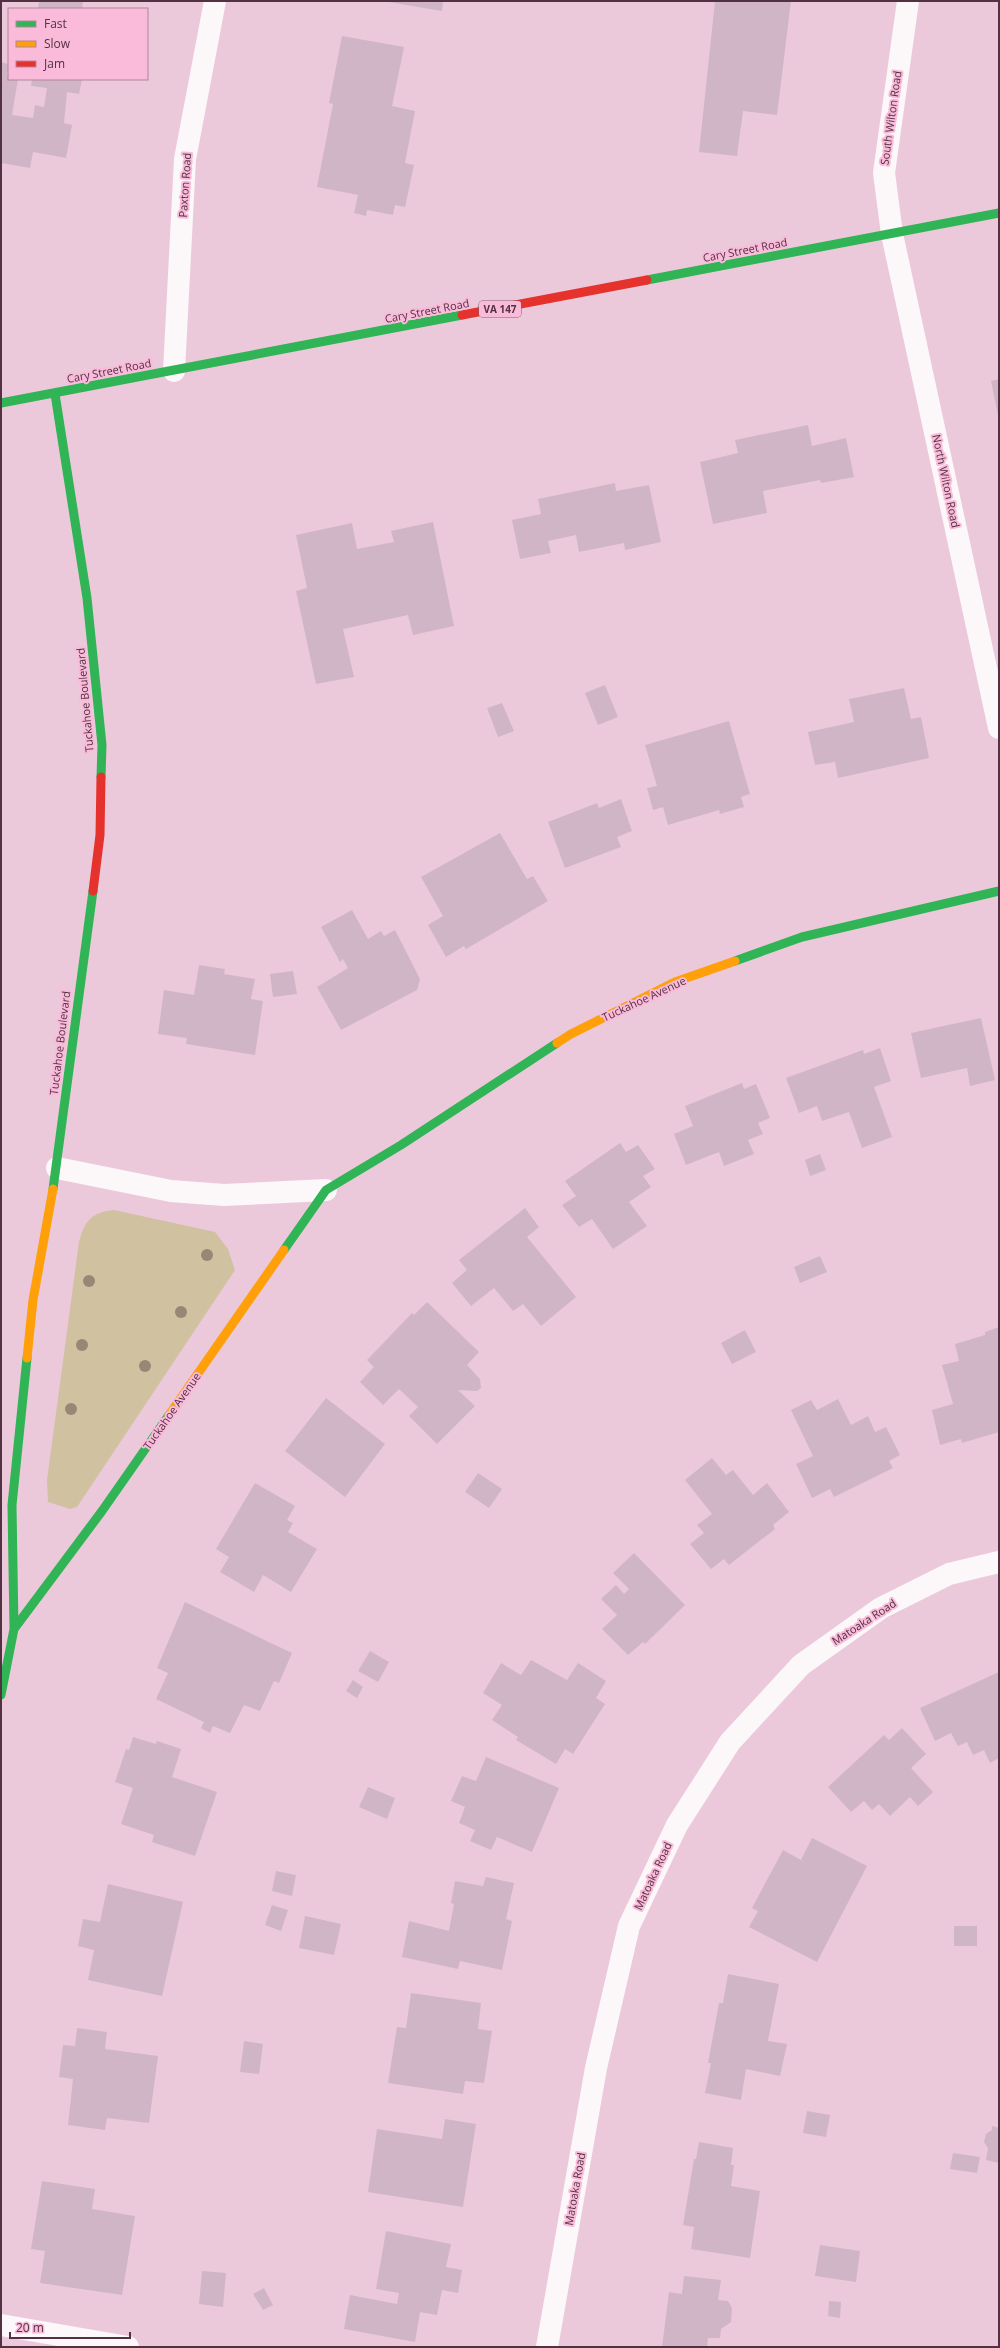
<svg xmlns="http://www.w3.org/2000/svg" width="1000" height="2348" viewBox="0 0 1000 2348" font-family="'Open Sans',sans-serif">
<style>
.green{fill:#d0c1a1}
.building{fill:#d0b5c7}
.lines{fill:none;stroke-linecap:round;stroke-linejoin:round}
.street{stroke:#fcf7f9;stroke-width:22}
.fast{stroke:#30b455;stroke-width:9}
.slow{stroke:#ff9f0a;stroke-width:9}
.jam{stroke:#e5322d;stroke-width:9}
.tree{fill:#978774}
.labels{text-anchor:middle;stroke-width:4;stroke-linejoin:round;paint-order:stroke}
.shield{fill:#fabad9;stroke:#845a6f;stroke-width:1}
.shield-label{font-size:10px;font-weight:bold;fill:#513142}
.street-label{font-size:11px;fill:#513142;stroke:#fabad9}
</style>
<rect width="100%" height="100%" fill="#ebc9da"/>
<path class="green" d="M 114,1210 L 215,1232 L 228,1249 L 235,1270 L 77,1507 L 70,1509 L 48,1502 L 47,1480 L 79,1242 C 84,1221 92,1212 114,1210 Z"/>
<path class="building" d="M 39,1 L 83,1 L 82,9 L 38,9 Z
M 383,1 L 443,1 L 442,11 Z
M 715,1 L 791,1 L 777,115 L 743,111 L 737,156 L 699,152 Z
M 342,36 L 404,47 L 392,106 L 415,111 L 405,163 L 414,165 L 405,207 L 395,205 L 393,215 L 367,210 L 366,216 L 354,213 L 358,195 L 317,187 L 333,104 L 329,103 Z
M 1,62 L 9,64 L 7,74 L 9,79 L 18,79 L 12,115 L 33,118 L 35,105 L 44,107 L 47,88 L 31,86 L 32,79 L 82,79 L 79,94 L 67,92 L 64,123 L 72,125 L 66,158 L 33,152 L 30,168 L 1,163 Z
M 999,379 L 999,415 L 998,415 L 991,381 Z
M 808,425 L 812,446 L 846,438 L 854,477 L 821,483 L 820,480 L 763,491 L 767,513 L 713,524 L 700,462 L 738,453 L 735,440 Z
M 615,483 L 616,491 L 649,485 L 661,542 L 625,550 L 624,543 L 579,552 L 576,535 L 548,541 L 551,553 L 520,559 L 512,520 L 541,514 L 538,499 Z
M 433,522 L 454,626 L 413,635 L 408,615 L 343,629 L 354,677 L 316,684 L 296,591 L 307,588 L 296,535 L 352,523 L 357,549 L 394,542 L 391,531 Z
M 605,685 L 618,717 L 598,725 L 585,693 Z
M 904,688 L 911,719 L 921,717 L 929,758 L 838,778 L 835,762 L 815,765 L 808,732 L 854,722 L 849,699 Z
M 502,703 L 514,731 L 498,737 L 487,708 Z
M 729,721 L 750,794 L 741,797 L 744,807 L 720,814 L 719,810 L 668,825 L 663,807 L 653,810 L 647,788 L 657,786 L 645,745 Z
M 621,799 L 632,831 L 617,837 L 621,847 L 565,868 L 548,822 L 597,803 L 599,808 Z
M 500,833 L 527,879 L 533,876 L 548,901 L 466,949 L 464,946 L 446,957 L 428,925 L 443,916 L 421,877 Z
M 352,910 L 368,939 L 381,931 L 384,936 L 395,930 L 420,979 L 417,990 L 341,1030 L 317,987 L 348,968 L 343,959 L 340,962 L 321,927 Z
M 199,965 L 225,969 L 224,974 L 255,979 L 251,999 L 263,1001 L 255,1055 L 186,1044 L 187,1038 L 158,1034 L 164,990 L 194,995 Z
M 293,971 L 297,994 L 273,997 L 270,974 Z
M 981,1018 L 995,1080 L 970,1086 L 967,1068 L 921,1078 L 911,1033 Z
M 880,1048 L 891,1081 L 874,1087 L 892,1137 L 862,1148 L 849,1112 L 822,1121 L 817,1106 L 799,1113 L 786,1078 L 863,1050 L 864,1054 Z
M 742,1083 L 744,1089 L 756,1084 L 770,1118 L 758,1123 L 763,1134 L 748,1140 L 754,1154 L 724,1166 L 719,1152 L 686,1165 L 674,1134 L 693,1126 L 685,1106 Z
M 620,1143 L 626,1152 L 638,1145 L 655,1169 L 643,1176 L 651,1187 L 629,1202 L 647,1226 L 613,1249 L 592,1219 L 579,1227 L 562,1205 L 576,1196 L 565,1181 Z
M 820,1154 L 826,1170 L 810,1176 L 805,1160 Z
M 525,1208 L 539,1227 L 527,1237 L 576,1297 L 541,1326 L 523,1304 L 513,1311 L 494,1288 L 471,1306 L 452,1283 L 467,1270 L 459,1260 Z
M 820,1256 L 827,1272 L 800,1283 L 794,1267 Z
M 427,1302 L 479,1352 L 467,1365 L 480,1379 L 481,1388 L 477,1391 L 458,1390 L 475,1406 L 437,1444 L 409,1416 L 418,1407 L 399,1389 L 383,1405 L 360,1382 L 374,1367 L 367,1360 L 412,1313 L 414,1315 Z
M 999,1327 L 999,1432 L 962,1443 L 961,1439 L 940,1445 L 932,1410 L 953,1404 L 942,1365 L 959,1361 L 955,1344 L 985,1335 L 985,1332 Z
M 745,1330 L 756,1352 L 732,1364 L 721,1343 Z
M 326,1398 L 385,1444 L 345,1497 L 285,1451 Z
M 838,1399 L 851,1425 L 868,1416 L 875,1432 L 886,1427 L 900,1455 L 889,1461 L 893,1468 L 834,1497 L 830,1489 L 812,1498 L 796,1464 L 813,1456 L 791,1410 L 811,1400 L 817,1410 Z
M 712,1458 L 726,1475 L 733,1470 L 753,1495 L 767,1483 L 789,1512 L 773,1525 L 775,1529 L 729,1565 L 724,1559 L 711,1569 L 690,1544 L 704,1533 L 697,1525 L 712,1514 L 685,1480 Z
M 478,1473 L 502,1489 L 489,1508 L 465,1492 Z
M 255,1483 L 295,1506 L 287,1520 L 293,1523 L 288,1532 L 317,1549 L 291,1592 L 263,1575 L 254,1592 L 220,1572 L 229,1557 L 216,1549 Z
M 634,1553 L 685,1605 L 645,1644 L 643,1642 L 628,1655 L 602,1629 L 617,1615 L 601,1599 L 616,1585 L 624,1594 L 629,1589 L 613,1573 Z
M 185,1602 L 292,1653 L 279,1683 L 274,1681 L 260,1711 L 244,1705 L 230,1733 L 213,1726 L 210,1733 L 201,1728 L 204,1722 L 156,1699 L 168,1673 L 157,1668 Z
M 370,1651 L 389,1662 L 378,1682 L 358,1671 Z
M 531,1660 L 567,1680 L 578,1663 L 606,1681 L 596,1698 L 605,1704 L 573,1754 L 565,1749 L 556,1764 L 516,1740 L 518,1737 L 492,1720 L 502,1705 L 483,1693 L 501,1663 L 521,1675 Z
M 999,1672 L 999,1758 L 990,1763 L 984,1750 L 973,1755 L 967,1742 L 958,1746 L 951,1733 L 935,1741 L 920,1708 Z
M 353,1680 L 363,1687 L 357,1698 L 346,1691 Z
M 902,1728 L 926,1754 L 911,1768 L 933,1792 L 918,1806 L 910,1797 L 890,1816 L 879,1804 L 872,1810 L 864,1801 L 851,1812 L 828,1787 L 884,1735 L 889,1740 Z
M 133,1737 L 156,1744 L 157,1741 L 181,1749 L 172,1777 L 217,1792 L 195,1856 L 152,1842 L 154,1835 L 121,1824 L 133,1788 L 115,1782 L 126,1749 L 129,1750 Z
M 486,1757 L 559,1788 L 532,1852 L 497,1837 L 491,1850 L 470,1841 L 475,1830 L 459,1823 L 465,1807 L 451,1801 L 462,1776 L 476,1781 Z
M 368,1787 L 395,1798 L 387,1819 L 359,1807 Z
M 812,1838 L 867,1866 L 817,1962 L 749,1927 L 758,1911 L 752,1908 L 783,1850 L 801,1860 Z
M 276,1871 L 296,1875 L 292,1896 L 272,1891 Z
M 486,1877 L 514,1883 L 506,1919 L 512,1921 L 502,1970 L 460,1961 L 458,1969 L 402,1957 L 409,1921 L 449,1931 L 454,1904 L 451,1903 L 455,1881 L 483,1886 Z
M 108,1884 L 183,1902 L 162,1996 L 88,1980 L 94,1950 L 78,1946 L 83,1919 L 100,1922 Z
M 272,1905 L 288,1910 L 281,1931 L 265,1925 Z
M 305,1916 L 341,1924 L 334,1955 L 299,1948 Z
M 954,1926 L 977,1926 L 977,1946 L 954,1946 Z
M 728,1974 L 779,1984 L 768,2041 L 787,2044 L 780,2076 L 746,2069 L 741,2100 L 705,2093 L 711,2063 L 708,2063 L 719,2003 L 723,2003 Z
M 411,1993 L 481,2003 L 478,2029 L 492,2031 L 484,2083 L 465,2081 L 463,2094 L 388,2083 L 397,2027 L 406,2028 Z
M 77,2028 L 107,2032 L 105,2049 L 158,2056 L 149,2123 L 107,2118 L 105,2130 L 68,2125 L 73,2079 L 59,2077 L 63,2045 L 75,2046 Z
M 244,2041 L 263,2044 L 259,2074 L 240,2072 Z
M 807,2111 L 830,2115 L 826,2137 L 803,2133 Z
M 445,2119 L 476,2124 L 463,2207 L 368,2192 L 377,2129 L 442,2139 Z
M 992,2126 L 999,2128 L 999,2163 L 986,2160 L 988,2148 L 984,2142 L 986,2134 L 992,2130 Z
M 699,2142 L 733,2148 L 731,2165 L 734,2165 L 731,2186 L 760,2191 L 750,2258 L 691,2249 L 694,2227 L 683,2225 L 694,2159 L 696,2159 Z
M 953,2153 L 980,2157 L 977,2173 L 950,2169 Z
M 42,2181 L 95,2189 L 92,2209 L 135,2216 L 122,2295 L 40,2283 L 45,2251 L 31,2249 Z
M 386,2231 L 451,2244 L 446,2267 L 462,2270 L 458,2293 L 442,2290 L 437,2315 L 420,2312 L 415,2342 L 344,2329 L 350,2295 L 397,2304 L 399,2293 L 376,2289 Z
M 820,2245 L 860,2251 L 856,2282 L 815,2276 Z
M 202,2271 L 226,2273 L 223,2307 L 199,2304 Z
M 684,2276 L 721,2280 L 718,2300 L 728,2301 L 732,2308 L 731,2322 L 721,2329 L 720,2338 L 708,2338 L 707,2347 L 662,2347 L 669,2292 L 682,2294 Z
M 264,2288 L 273,2305 L 263,2310 L 253,2294 Z
M 829,2301 L 841,2302 L 840,2318 L 828,2316 Z"/>
<g class="lines">
<path class="street" d="M 908,1 L 884,173 L 892,234 L 999,728
M 174,371 L 185,159 L 215,1
M 57,1168 L 171,1191 L 224,1195 L 326,1190
M 1,2325 L 128,2347
M 547,2347 L 596,2068 L 629,1926 L 677,1825 L 730,1742 L 801,1665 L 881,1608 L 949,1574 L 999,1562"/>
<path class="fast" d="M 647,280 L 999,213
M 55,394 L 87,598 L 102,745 L 101,777
M 1,403 L 462,315
M 735,961 L 802,937 L 999,891
M 53,1189 L 93,891
M 284,1250 L 326,1190 L 401,1145 L 557,1043
M 14,1629 L 102,1511 L 169,1415
M 1,1695 L 14,1629 L 12,1505 L 27,1358"/>
<path class="slow" d="M 557,1043 L 571,1034 L 675,982 L 735,961
M 27,1358 L 33,1300 L 53,1189
M 169,1415 L 284,1250"/>
<path class="jam" d="M 462,315 L 647,280
M 93,891 L 100,835 L 101,777"/>
</g>
<g class="tree">
<circle cx="207" cy="1255" r="6"/>
<circle cx="89" cy="1281" r="6"/>
<circle cx="181" cy="1312" r="6"/>
<circle cx="82" cy="1345" r="6"/>
<circle cx="145" cy="1366" r="6"/>
<circle cx="71" cy="1409" r="6"/>
</g>
<g class="labels">
<rect class="shield" x="479" y="301" width="42" height="16" rx="3"/>
<g class="shield-label">
<text x="500" y="313">VA 147</text>
</g>
<g class="street-label">
<text transform="translate(891 118) rotate(-82)" y="4">South Wilton Road</text>
<text transform="translate(185 185) rotate(-86)" y="4">Paxton Road</text>
<text transform="translate(745 250) rotate(-11)" y="4">Cary Street Road</text>
<text transform="translate(427 311) rotate(-11)" y="4">Cary Street Road</text>
<text transform="translate(109 371) rotate(-11)" y="4">Cary Street Road</text>
<text transform="translate(946 481) rotate(78)" y="4">North Wilton Road</text>
<text transform="translate(85 700) rotate(-95)" y="4">Tuckahoe Boulevard</text>
<text transform="translate(644 999) rotate(-25)" y="4">Tuckahoe Avenue</text>
<text transform="translate(60 1043) rotate(-83)" y="4">Tuckahoe Boulevard</text>
<text transform="translate(172 1411) rotate(-55)" y="4">Tuckahoe Avenue</text>
<text transform="translate(864 1622) rotate(-33)" y="4">Matoaka Road</text>
<text transform="translate(653 1876) rotate(-65)" y="4">Matoaka Road</text>
<text transform="translate(575 2189) rotate(-80)" y="4">Matoaka Road</text>
</g>
</g>
<rect width="1000" height="2348" fill="none" stroke="#513142" stroke-width="4"/>
<rect x="8" y="8" width="140" height="72" fill="#fabad9" stroke="#b6839d"/>
<rect x="16" y="21" width="20" height="6" fill="#30b455" stroke="#b6839d"/>
<text x="44" y="28" font-size="12" fill="#513142">Fast</text>
<rect x="16" y="41" width="20" height="6" fill="#ff9f0a" stroke="#b6839d"/>
<text x="44" y="48" font-size="12" fill="#513142">Slow</text>
<rect x="16" y="61" width="20" height="6" fill="#e5322d" stroke="#b6839d"/>
<text x="44" y="68" font-size="12" fill="#513142">Jam</text>
<path d="M10 2332v6h120v-6" fill="none" stroke="#513142" stroke-width="2"/>
<text x="16" y="2332" font-size="12" fill="#513142" stroke="#fabad9" stroke-width="3" paint-order="stroke">20 m</text>
</svg>
